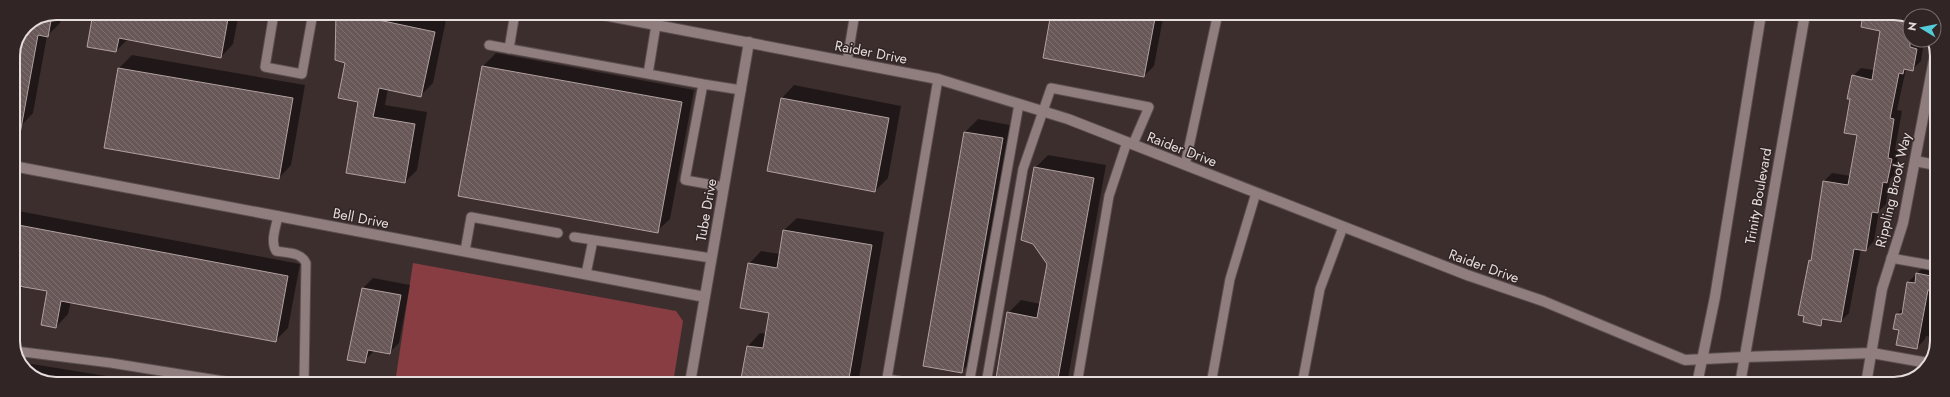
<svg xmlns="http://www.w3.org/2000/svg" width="1950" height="397" viewBox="0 0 1950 397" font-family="Jost,sans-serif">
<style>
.green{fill:#873d41}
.shadow{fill:#0007}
.building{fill:url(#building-back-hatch);stroke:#b2a0a0}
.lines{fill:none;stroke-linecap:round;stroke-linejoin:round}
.service-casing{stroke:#594d4e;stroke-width:11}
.minor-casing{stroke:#594d4e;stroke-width:12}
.secondary-casing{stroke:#594d4e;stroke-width:12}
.service{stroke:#8f7e7d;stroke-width:9}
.minor{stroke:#8f7e7d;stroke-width:10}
.secondary{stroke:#8f7e7d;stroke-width:10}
.labels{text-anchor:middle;stroke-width:3;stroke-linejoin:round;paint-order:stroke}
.street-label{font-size:14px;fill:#e5dcdc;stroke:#322525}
.rim{fill:none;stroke:#e5dcdc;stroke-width:2}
</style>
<defs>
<pattern id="building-back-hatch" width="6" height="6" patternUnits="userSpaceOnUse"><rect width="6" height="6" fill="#685858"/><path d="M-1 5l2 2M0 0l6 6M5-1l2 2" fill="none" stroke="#7d6f6f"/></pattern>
</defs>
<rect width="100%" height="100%" fill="#3d2e2e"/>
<path class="green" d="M 413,263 L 676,311 L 683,321 L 673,383 L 395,383 Z"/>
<path class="shadow" d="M 56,13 L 62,13 L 60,23 L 47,36 L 33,113 L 21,126 L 13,55 L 26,25 Z
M 94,13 L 239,13 L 233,44 L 221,57 L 128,39 L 116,51 Z
M 337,13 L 413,13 L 446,20 L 433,83 L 421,95 L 388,89 L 385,105 L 427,112 L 417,170 L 405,182 L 360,102 L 346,62 L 336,60 Z
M 1052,13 L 1164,13 L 1154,66 L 1144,76 Z
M 1864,14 L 1902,14 L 1910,18 L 1910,40 L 1924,40 L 1921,61 L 1913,69 L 1906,69 L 1897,110 L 1902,111 L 1895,150 L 1899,151 L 1895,174 L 1890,179 L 1886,204 L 1879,211 L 1874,241 L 1866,250 L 1861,249 L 1849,313 L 1841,321 L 1826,318 L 1820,324 L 1810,261 L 1813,258 L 1824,181 L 1832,173 L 1851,176 L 1859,135 L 1853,76 L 1861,68 L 1874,70 L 1881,30 L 1862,27 Z
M 496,53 L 694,90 L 670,219 L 657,231 L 459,195 L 483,66 Z
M 132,55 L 305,85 L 291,165 L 279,178 L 105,147 L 119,68 Z
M 794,85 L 901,106 L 888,178 L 875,191 L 782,98 Z
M 978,119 L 1015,126 L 974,359 L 961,372 L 924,365 L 965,132 Z
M 1048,155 L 1106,165 L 1067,384 L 996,384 L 1008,313 L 1021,300 L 1041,304 L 1048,263 L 1035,168 Z
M 1936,209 L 1936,240 L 1931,239 Z
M 13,210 L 300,264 L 288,328 L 276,340 L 71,301 L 68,314 L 56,327 L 49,290 L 24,286 L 13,297 Z
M 797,218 L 884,232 L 858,384 L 741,384 L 748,346 L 760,333 L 767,334 L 770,312 L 749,264 L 761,251 L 780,254 L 784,230 Z
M 1926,265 L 1936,267 L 1936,338 L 1926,336 L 1925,339 L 1917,348 L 1900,329 L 1897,314 L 1904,307 L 1908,282 Z
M 373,278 L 410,285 L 399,343 L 389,353 L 375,350 L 364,361 L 348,359 L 363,288 Z
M 20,362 L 149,383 L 48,383 L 24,370 Z
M 1897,378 L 1905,380 L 1891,384 Z
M 1796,380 L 1823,384 L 1792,384 Z"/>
<path class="building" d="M 93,13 L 229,13 L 221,58 L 119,38 L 116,52 L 87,47 Z
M 336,13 L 354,16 L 355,13 L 370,15 L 369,16 L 375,18 L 374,19 L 435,32 L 421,97 L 379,88 L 373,117 L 415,124 L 405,183 L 346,173 L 358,102 L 338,98 L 345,63 L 335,60 Z
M 1051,13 L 1156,13 L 1144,77 L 1043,58 Z
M 1863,14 L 1902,14 L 1910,18 L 1910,47 L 1917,49 L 1913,71 L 1904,69 L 1903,74 L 1899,73 L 1890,118 L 1894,119 L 1888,158 L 1892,159 L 1887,183 L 1883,182 L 1878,213 L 1872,212 L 1866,251 L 1854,249 L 1841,322 L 1822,319 L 1821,326 L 1803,322 L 1804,316 L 1798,315 L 1809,260 L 1811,261 L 1823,181 L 1848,185 L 1857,135 L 1844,133 L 1850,99 L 1847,99 L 1852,75 L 1872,80 L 1880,31 L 1861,27 Z
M 52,15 L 48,37 L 38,35 L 20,134 L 13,133 L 13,55 L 26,25 Z
M 482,66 L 682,102 L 658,233 L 458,196 Z
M 118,68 L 293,98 L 279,179 L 104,148 Z
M 781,98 L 889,118 L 875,192 L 767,171 Z
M 964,132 L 1003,138 L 962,373 L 923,366 Z
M 1034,167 L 1094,178 L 1057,384 L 995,384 L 1007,312 L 1037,318 L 1047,264 L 1033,244 L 1021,240 Z
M 13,224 L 288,276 L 276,342 L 61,301 L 56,328 L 41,325 L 47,291 L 13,285 Z
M 783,230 L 872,245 L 848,384 L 740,384 L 747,346 L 763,348 L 769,313 L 740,308 L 748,263 L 777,268 Z
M 1916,273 L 1936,277 L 1936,292 L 1928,290 L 1917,349 L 1896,345 L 1899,330 L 1893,329 L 1896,314 L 1902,314 L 1907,282 L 1915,283 Z
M 362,288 L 401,295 L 390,354 L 368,350 L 365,363 L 347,360 Z"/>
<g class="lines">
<g class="service-casing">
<path id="service" d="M 274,13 L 265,67 L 302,74 L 313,13
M 489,45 L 703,84
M 509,49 L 515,13
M 847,61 L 855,13
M 648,74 L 656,25
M 1185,165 L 1218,13
M 724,187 L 685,180 L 703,84 L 741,90
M 278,216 C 276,227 270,241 276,251 C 287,253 301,252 306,263 L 304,383
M 574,237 L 711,258
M 465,251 L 471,217 L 558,233
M 1891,258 L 1936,266
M 586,274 L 593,240
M 15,351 L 111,363 L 236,383
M 887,379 L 916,384
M 886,384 L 938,79
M 969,384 L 1019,104
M 986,384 L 1023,169 L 1051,88 L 1149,107 L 1133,144
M 1077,384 L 1109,196 L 1127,142
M 1211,384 L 1230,279 L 1256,193
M 1302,384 L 1320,289 L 1343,227"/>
</g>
<g class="minor-casing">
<path id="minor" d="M 1915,161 L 1936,165
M 13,166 L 705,297
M 1744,357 L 1872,353 L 1928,363
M 690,383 L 749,42
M 1866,384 L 1882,289 L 1903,223 L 1936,49"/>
</g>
<g class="secondary-casing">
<path id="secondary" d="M 593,13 L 938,79 L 1068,119 L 1467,275 L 1543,301 L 1685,360 L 1744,357
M 1697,384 L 1715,297 L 1761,14
M 1740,384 L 1805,14"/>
</g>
<use href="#service" class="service"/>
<use href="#minor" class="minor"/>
<use href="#secondary" class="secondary"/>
</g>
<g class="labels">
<g class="street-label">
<text transform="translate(871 52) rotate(11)" y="5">Raider Drive</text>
<text transform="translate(1182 149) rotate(21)" y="5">Raider Drive</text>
<text transform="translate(1893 190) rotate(-77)" y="5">Rippling Brook Way</text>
<text transform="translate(1758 196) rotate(-80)" y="5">Trinity Boulevard</text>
<text transform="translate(706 210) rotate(-80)" y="5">Tube Drive</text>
<text transform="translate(361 218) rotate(11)" y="5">Bell Drive</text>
<text transform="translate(1484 266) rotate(20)" y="5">Raider Drive</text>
</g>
</g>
<path d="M0 0H1950V397H0ZM56 20H1894A36 36 0 0 1 1930 56V341A36 36 0 0 1 1894 377H56A36 36 0 0 1 20 341V56A36 36 0 0 1 56 20Z" fill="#322525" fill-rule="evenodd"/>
<path class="rim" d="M56 20H1894A36 36 0 0 1 1930 56V341A36 36 0 0 1 1894 377H56A36 36 0 0 1 20 341V56A36 36 0 0 1 56 20Z"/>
<g transform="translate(1922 28) rotate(280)"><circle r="19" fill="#322525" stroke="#7a6e6e"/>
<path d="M0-3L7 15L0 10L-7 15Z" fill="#53cbdb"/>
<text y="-6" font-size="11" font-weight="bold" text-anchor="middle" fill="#e5dcdc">N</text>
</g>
</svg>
